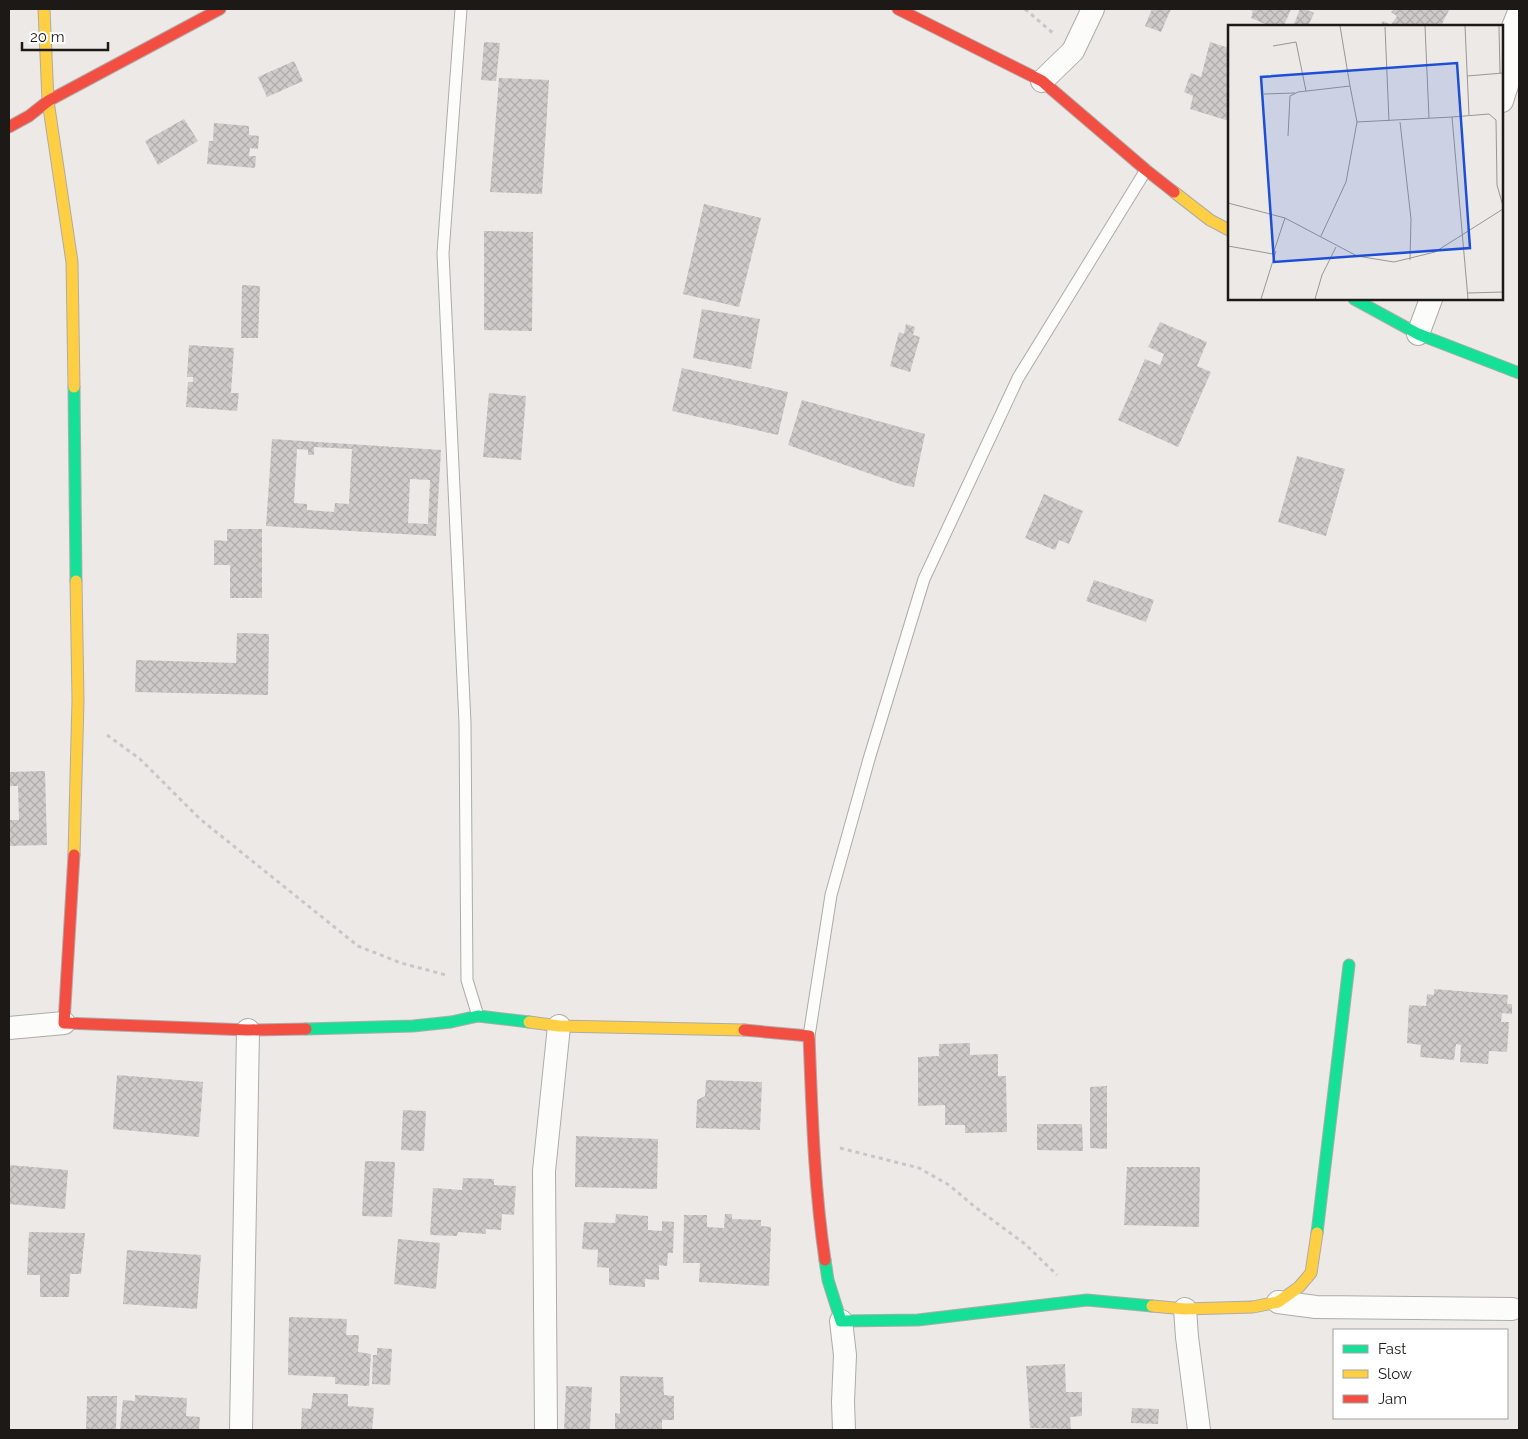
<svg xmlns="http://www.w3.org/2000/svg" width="1528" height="1439" viewBox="0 0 1528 1439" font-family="Raleway,sans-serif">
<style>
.building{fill:url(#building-cross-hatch);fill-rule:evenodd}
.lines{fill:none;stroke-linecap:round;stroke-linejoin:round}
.lane-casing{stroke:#aeaba9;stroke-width:13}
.street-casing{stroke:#aeaba9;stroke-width:24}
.fast-casing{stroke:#aeaba9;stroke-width:13}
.slow-casing{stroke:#aeaba9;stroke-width:13}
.jam-casing{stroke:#aeaba9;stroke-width:13}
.path{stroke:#c8c7c6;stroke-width:3;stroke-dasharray:4 4;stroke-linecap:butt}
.lane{stroke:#fcfcfb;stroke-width:11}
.street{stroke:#fcfcfb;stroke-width:22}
.fast{stroke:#16e098;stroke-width:11}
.slow{stroke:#ffcf43;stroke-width:11}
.jam{stroke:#f24e42;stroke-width:11}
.inset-road{fill:none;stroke:#999693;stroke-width:1}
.view{fill:#1d4ed8;fill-opacity:0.15;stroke:#1d4ed8;stroke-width:2.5}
.inset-edge{fill:none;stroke:#1c1917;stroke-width:2.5}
</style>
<defs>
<pattern id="building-cross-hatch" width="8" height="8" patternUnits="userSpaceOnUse" patternTransform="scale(1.25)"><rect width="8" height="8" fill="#cdcac8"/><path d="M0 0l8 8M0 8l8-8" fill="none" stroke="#afadab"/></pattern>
</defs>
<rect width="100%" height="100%" fill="#ece9e6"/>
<path class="building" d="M 1152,9 L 1171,9 L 1161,32 L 1145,26 Z
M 1248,9 L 1291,9 L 1284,26 L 1270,26 L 1251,18 L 1253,11 Z
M 1300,9 L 1305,9 L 1314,13 L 1308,26 L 1293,26 Z
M 1394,9 L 1446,9 L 1449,10 L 1441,26 L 1380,26 L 1383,21 L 1391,25 L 1397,16 L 1391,12 Z
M 484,42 L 500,43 L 496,81 L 481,80 Z
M 1210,42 L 1229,48 L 1229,121 L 1190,109 L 1193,96 L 1184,92 L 1191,73 L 1201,77 Z
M 294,61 L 303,81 L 267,97 L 258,77 Z
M 499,78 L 549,80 L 542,194 L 490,192 Z
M 184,119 L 198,141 L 158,165 L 145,141 Z
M 214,123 L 249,126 L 249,135 L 259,136 L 258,149 L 250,148 L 249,156 L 256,156 L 255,168 L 207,164 L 209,141 L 213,141 Z
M 704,204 L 761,218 L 739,307 L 683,294 Z
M 484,231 L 533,232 L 532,331 L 484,330 Z
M 242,285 L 260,286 L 258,338 L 241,338 Z
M 702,309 L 760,319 L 751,369 L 693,358 Z
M 1160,322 L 1207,342 L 1197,366 L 1211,372 L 1178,447 L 1118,420 L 1145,359 L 1160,365 L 1164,354 L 1148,347 Z
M 906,324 L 915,327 L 913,335 L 920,337 L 910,372 L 890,366 L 899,332 L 904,334 Z
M 189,345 L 234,348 L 231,393 L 239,393 L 237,411 L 186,407 L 188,382 L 193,382 L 193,377 L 187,377 Z
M 682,368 L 788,392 L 778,435 L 672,411 Z
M 489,393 L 526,396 L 521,460 L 483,457 Z
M 802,400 L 925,434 L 914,487 L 902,485 L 788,445 Z
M 272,439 L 441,450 L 436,536 L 266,526 ZM 314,447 L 352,449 L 349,504 L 335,503 L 334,512 L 307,510 L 307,504 L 294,503 L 297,449 L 308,450 L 308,455 L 314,455 ZM 410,479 L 430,480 L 428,524 L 408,523 Z
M 1297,456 L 1345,469 L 1326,536 L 1278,522 Z
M 1044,494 L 1083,511 L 1069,544 L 1059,540 L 1055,550 L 1025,538 Z
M 227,529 L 262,529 L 262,598 L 230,598 L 230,565 L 214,565 L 214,540 L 227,541 Z
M 1094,580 L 1154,600 L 1146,622 L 1086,601 Z
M 237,633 L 269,634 L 268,695 L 135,692 L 136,660 L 236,663 Z
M 45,771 L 47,845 L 9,846 L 9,820 L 19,820 L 18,786 L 9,786 L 9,772 Z
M 1434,989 L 1508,995 L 1507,1004 L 1512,1004 L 1512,1014 L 1502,1013 L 1501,1022 L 1509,1022 L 1507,1052 L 1489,1051 L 1488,1064 L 1460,1062 L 1461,1045 L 1456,1044 L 1454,1060 L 1420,1057 L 1421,1045 L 1407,1043 L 1409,1005 L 1426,1006 L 1427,994 L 1434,995 Z
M 970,1043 L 970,1055 L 998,1054 L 998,1076 L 1006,1076 L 1007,1132 L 965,1133 L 965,1125 L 945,1125 L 945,1105 L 918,1106 L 918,1057 L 939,1056 L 939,1044 Z
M 117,1075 L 203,1082 L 199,1137 L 113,1129 Z
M 706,1080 L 762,1082 L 760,1130 L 696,1128 L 697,1100 L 705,1096 Z
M 1107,1086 L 1107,1149 L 1090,1148 L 1090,1087 Z
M 403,1110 L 426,1111 L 424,1151 L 401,1150 Z
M 1037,1124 L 1082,1124 L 1083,1151 L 1037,1150 Z
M 576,1136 L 658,1139 L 657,1189 L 575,1187 Z
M 365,1161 L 395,1162 L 392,1217 L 362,1216 Z
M 9,1165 L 68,1170 L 65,1209 L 9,1204 Z
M 1127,1167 L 1200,1167 L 1199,1227 L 1124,1225 Z
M 463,1178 L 494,1179 L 494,1185 L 516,1186 L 514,1215 L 502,1214 L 501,1230 L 486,1229 L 486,1234 L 458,1232 L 457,1236 L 430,1235 L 433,1188 L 462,1190 Z
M 616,1214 L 648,1216 L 648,1230 L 662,1231 L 662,1221 L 674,1222 L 673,1253 L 668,1253 L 667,1266 L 659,1265 L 659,1280 L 645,1279 L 645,1287 L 609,1285 L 609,1268 L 597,1267 L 598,1250 L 582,1249 L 584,1222 L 615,1223 Z
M 725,1214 L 732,1214 L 732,1219 L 761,1220 L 761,1226 L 771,1227 L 769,1286 L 699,1282 L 700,1263 L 683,1263 L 684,1215 L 707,1215 L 707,1227 L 724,1228 Z
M 29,1232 L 85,1233 L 81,1274 L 70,1274 L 69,1297 L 40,1297 L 40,1275 L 27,1275 Z
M 398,1239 L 440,1243 L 436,1289 L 394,1284 Z
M 127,1250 L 201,1255 L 197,1309 L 123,1304 Z
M 289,1317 L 347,1319 L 346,1335 L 359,1335 L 358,1352 L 371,1354 L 369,1386 L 335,1384 L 335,1377 L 288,1375 Z
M 377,1348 L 392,1349 L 390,1385 L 372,1384 L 373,1355 L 377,1355 Z
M 1065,1364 L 1066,1392 L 1082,1392 L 1082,1416 L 1070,1417 L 1071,1429 L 1030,1428 L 1026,1366 Z
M 620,1376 L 663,1377 L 664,1395 L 674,1396 L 674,1420 L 662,1420 L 662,1430 L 615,1430 L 615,1413 L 620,1414 Z
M 566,1386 L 592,1387 L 590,1430 L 564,1430 Z
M 313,1393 L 348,1394 L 348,1406 L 374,1408 L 372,1430 L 301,1430 L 302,1408 L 311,1409 Z
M 135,1395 L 187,1398 L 186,1416 L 200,1417 L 199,1430 L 120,1430 L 123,1400 L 135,1401 Z
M 87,1396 L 117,1396 L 116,1430 L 86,1430 Z
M 1132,1408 L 1159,1409 L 1158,1424 L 1131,1423 Z"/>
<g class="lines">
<g class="lane-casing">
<path id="lane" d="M 461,9 L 443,253 L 465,723 L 467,980 L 478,1016
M 809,1036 L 831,895 L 869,759 L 924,579 L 1018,378 L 1146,170"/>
</g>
<g class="street-casing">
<path id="street" d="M 1509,79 L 1507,42 L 1519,12
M 1042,81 L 1073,51 L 1093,9
M 1502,101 L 1509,79 L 1519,70
M 1418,334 L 1431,299
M 9,1028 L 64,1023
M 1278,1302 L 1316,1307 L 1512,1309
M 1185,1309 L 1187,1337 L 1199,1430
M 841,1321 L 845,1355 L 843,1402 L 844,1430
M 241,1430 L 248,1030
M 546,1430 L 544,1171 L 559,1026"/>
</g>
<g class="fast-casing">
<path id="fast" d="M 1354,299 L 1418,334 L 1519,373
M 74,387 L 76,581
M 306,1029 L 413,1026 L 451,1022 L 478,1016 L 529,1022
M 1317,1233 L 1349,965
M 825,1260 L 828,1280 L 841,1321 L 918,1320 L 1087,1300 L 1152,1306"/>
</g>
<g class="slow-casing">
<path id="slow" d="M 44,9 L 48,101 L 72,262 L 74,387
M 1174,192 L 1210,220 L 1229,230
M 74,855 L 78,700 L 76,581
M 529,1022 L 559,1026 L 744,1030
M 1152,1306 L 1185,1309 L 1253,1307 L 1278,1302 L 1299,1287 L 1311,1273 L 1317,1233"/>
</g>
<g class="jam-casing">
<path id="jam" d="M 898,9 L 1042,81 L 1146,170 L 1174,192
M 9,127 L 29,116 L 48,101 L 220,9
M 74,855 L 64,1023 L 248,1030 L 306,1029
M 744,1030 L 809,1036 C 812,1111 814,1186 825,1260"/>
</g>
<path class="path" d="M 1025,9 L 1054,34
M 107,735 L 140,759 L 200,819 L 358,946 L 401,963 L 446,975
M 840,1148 L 919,1168 L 949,1185 L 975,1207 L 1025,1244 L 1057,1275"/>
<use href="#lane" class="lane"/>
<use href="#street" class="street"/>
<use href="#fast" class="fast"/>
<use href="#slow" class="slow"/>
<use href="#jam" class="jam"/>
</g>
<g transform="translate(1228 25)">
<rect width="275" height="275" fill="#ece9e6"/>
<path class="inset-road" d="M 112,1 L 122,61M 197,1 L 201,93M 237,1 L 241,90M 271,1 L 272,48M 157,2 L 161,96M 45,21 L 68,17 L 78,66M 239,51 L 275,48M 36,69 L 67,68M 224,92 L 261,89 L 268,95 L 269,160 L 275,181M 172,97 L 183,194 L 182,235M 60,111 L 62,71 L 70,67 L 122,61 L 129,97 L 224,92 L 240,274M 0,178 L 57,193 L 129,231 L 166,237 L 207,227 L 275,184M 93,211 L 118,157 L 129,97M 0,221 L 45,229 L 57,193M 240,268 L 275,267M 33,274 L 48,226M 87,274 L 94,250 L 108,222"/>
<path class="view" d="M 229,38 L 242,223 L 46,237 L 33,52 Z"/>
<rect width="275" height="275" class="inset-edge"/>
</g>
<rect width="1528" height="1439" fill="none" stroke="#1c1917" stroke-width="20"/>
<rect x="1333" y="1329" width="175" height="90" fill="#ffffff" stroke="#a4a3a2"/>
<rect x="1343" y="1345" width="25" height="8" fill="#16e098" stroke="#a4a3a2"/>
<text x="1378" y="1354" font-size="15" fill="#1c1917">Fast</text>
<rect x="1343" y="1370" width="25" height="8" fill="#ffcf43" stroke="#a4a3a2"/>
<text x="1378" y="1379" font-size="15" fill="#1c1917">Slow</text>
<rect x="1343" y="1395" width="25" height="8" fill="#f24e42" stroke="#a4a3a2"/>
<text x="1378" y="1404" font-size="15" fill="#1c1917">Jam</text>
<path d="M22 42v8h86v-8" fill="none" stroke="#1c1917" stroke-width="2.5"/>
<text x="30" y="42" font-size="15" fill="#1c1917" stroke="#ffffff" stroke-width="4" paint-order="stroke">20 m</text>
</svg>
